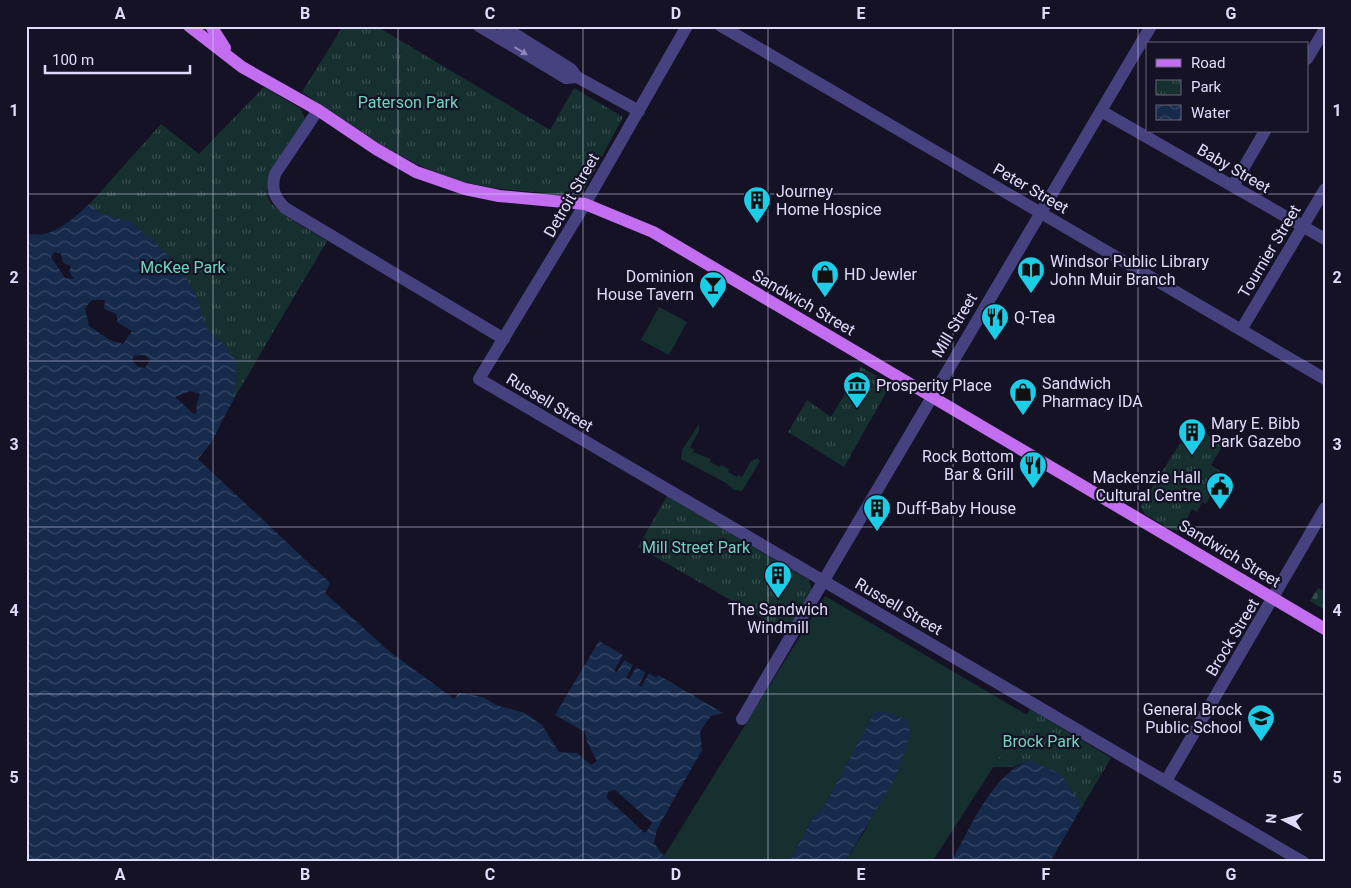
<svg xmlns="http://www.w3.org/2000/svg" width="1351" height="888" viewBox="0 0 1351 888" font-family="Roboto,sans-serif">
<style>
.grass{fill:#16302f}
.cemetery{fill:url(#cemetery-stones)}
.park{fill:url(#park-tufts)}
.water{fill:url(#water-waves);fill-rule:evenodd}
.pier{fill:#161226;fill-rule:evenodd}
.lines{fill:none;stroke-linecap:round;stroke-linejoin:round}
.minor{stroke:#464280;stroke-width:12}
.major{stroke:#c36ef0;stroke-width:12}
.oneway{fill:#8b87b7}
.grid{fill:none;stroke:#e0dbfb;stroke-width:1;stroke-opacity:0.55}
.labels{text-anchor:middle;stroke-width:4.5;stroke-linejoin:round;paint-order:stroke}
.park-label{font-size:16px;fill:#6ed5be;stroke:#161226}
.street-label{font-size:16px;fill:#e0dbfb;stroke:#161226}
.poi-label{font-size:16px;fill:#e0dbfb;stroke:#161226;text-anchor:start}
.neatline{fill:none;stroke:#e0dbfb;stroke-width:2}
.grid-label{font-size:16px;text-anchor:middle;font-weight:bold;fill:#e0dbfb}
</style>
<defs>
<pattern id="cemetery-stones" width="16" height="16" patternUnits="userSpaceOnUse" patternTransform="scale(1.25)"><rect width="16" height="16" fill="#16302f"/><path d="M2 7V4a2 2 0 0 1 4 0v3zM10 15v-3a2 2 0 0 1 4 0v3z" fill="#384d4e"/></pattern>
<pattern id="park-tufts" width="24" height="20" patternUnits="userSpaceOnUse" patternTransform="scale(1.25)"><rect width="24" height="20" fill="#16302f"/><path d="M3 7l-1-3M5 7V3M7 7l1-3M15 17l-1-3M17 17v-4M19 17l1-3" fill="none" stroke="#384d4e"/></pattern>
<pattern id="water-waves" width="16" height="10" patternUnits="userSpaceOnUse" patternTransform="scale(1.25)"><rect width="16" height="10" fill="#162a4c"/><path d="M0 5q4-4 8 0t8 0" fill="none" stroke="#384867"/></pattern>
</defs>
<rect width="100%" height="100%" fill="#161226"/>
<path class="grass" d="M 659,307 L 687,322 L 669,355 L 641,340 Z
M 699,424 L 699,431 L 690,447 L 694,450 L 693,452 L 711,459 L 710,462 L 720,467 L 721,465 L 729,469 L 728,472 L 737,477 L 738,475 L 742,477 L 751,461 L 758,458 L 760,461 L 742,491 L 734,490 L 726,483 L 681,459 L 682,450 Z
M 825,596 L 1027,715 L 932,862 L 845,862 L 867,828 L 876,712 L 824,806 L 813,818 L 789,862 L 675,862 L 664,856 Z"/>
<path class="cemetery" d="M 1325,586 L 1325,610 L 1310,601 L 1318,588 L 1322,590 Z"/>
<path class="park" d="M 343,26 L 376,26 L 550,130 L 574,88 L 623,117 L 582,194 L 576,196 C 541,191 507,192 473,184 C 410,170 354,127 302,92 Z
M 264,87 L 301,109 L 305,119 C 294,136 260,178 268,198 C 273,212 314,232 327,241 L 212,436 L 46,253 L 161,124 L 199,154 Z
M 861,367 L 891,384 L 844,467 L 788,432 L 807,400 L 831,417 Z
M 1192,424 L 1223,445 L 1211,465 L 1223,473 L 1206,504 L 1202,502 L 1197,512 L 1192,509 L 1180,531 L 1170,529 L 1146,515 L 1140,507 Z
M 667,496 L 809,580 L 812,591 L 788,633 L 638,547 Z
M 1030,709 L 1111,758 L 1080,810 L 1078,800 L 1028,760 L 1013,767 L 993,767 Z"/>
<path class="water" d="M 89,204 L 102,214 L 132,222 L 147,237 L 150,236 L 183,273 L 197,297 L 206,328 L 212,335 L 220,340 L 236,361 L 234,398 L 211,443 L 198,459 L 330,583 L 325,593 L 390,652 L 454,699 L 459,693 L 483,697 L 496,705 L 525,713 L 542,725 L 559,752 L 577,753 L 591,765 L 597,761 L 587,742 L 585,732 L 555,715 L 599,641 L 623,655 L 615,671 L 616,672 L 624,660 L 633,665 L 627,678 L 629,679 L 636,667 L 646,673 L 639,685 L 641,687 L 649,673 L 656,677 L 658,675 L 723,713 L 711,716 L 700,731 L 702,750 L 657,829 L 654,843 L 664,856 L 675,862 L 26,862 L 26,233 C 50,241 73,219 89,204 ZM 615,790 L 652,823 L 646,832 L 607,798 L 608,792 Z
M 875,712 L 890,713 L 907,720 L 910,735 L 895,779 L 845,862 L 789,862 L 813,818 L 824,806 Z
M 1028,760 L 1061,774 L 1078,800 L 1080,810 L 1050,862 L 951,862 C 971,827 990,778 1028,760 Z"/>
<path class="pier" d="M 55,252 L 61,254 L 63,263 L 71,266 L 69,271 L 74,279 L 65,278 L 51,257 Z
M 92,300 L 105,300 L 104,309 L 116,314 L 118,323 L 132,331 L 123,344 L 110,340 L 89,326 L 85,308 Z
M 144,355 L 150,360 L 145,368 L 138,367 L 132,360 L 134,356 Z
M 190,391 L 200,394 L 196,405 L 197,412 L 194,414 L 175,397 Z
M 623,655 L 658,675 L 656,677 L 649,673 L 641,687 L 639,685 L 646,672 L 636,667 L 629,679 L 626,678 L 633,665 L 624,660 L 617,672 L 614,671 Z
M 615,790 L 652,823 L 645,833 L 607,798 L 608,792 ZM 615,793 L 649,823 L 645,829 L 609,797 L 610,794 Z"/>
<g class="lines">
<path class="minor" d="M 479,26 L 566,78 L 577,77
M 502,26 L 571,69 L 577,77 L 639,111
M 687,26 L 585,204 L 479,379 L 1303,862
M 721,26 L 1325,379
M 1307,59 L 1325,29
M 318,110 L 275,174 C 271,189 274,197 285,208 L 504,339
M 1101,111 L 1325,239
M 1233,186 L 1265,131
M 1241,330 L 1325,189
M 742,719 L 1151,26
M 1166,781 L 1325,508"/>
<path class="major" d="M 189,26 L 242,67 L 318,110 L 376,149 L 416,172 L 465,189 L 499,196 L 585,204 L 653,232 L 1325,629
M 211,26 L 225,48"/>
</g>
<defs><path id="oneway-solid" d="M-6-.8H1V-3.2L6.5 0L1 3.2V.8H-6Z" transform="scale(1.25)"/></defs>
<use class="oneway" href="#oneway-solid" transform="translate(521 51) rotate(31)"/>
<path class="grid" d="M 213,26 L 213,862M 398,26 L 398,862M 583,26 L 583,862M 768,26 L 768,862M 953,26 L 953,862M 1138,26 L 1138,862M 26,194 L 1325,194M 26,361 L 1325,361M 26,527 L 1325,527M 26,694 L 1325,694"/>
<defs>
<g id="building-pin" transform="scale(1.4375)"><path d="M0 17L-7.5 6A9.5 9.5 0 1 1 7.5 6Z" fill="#1ccde7" stroke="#161226"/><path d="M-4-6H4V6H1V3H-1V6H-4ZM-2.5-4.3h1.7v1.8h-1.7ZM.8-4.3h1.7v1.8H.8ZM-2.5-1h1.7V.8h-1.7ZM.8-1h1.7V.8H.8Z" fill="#111"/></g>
<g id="library-pin" transform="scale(1.4375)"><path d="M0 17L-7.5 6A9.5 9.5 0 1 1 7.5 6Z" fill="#1ccde7" stroke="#161226"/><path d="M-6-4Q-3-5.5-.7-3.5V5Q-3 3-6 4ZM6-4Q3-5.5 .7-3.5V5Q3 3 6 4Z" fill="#111"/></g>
<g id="shop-pin" transform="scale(1.4375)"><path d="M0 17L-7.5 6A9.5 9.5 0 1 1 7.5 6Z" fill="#1ccde7" stroke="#161226"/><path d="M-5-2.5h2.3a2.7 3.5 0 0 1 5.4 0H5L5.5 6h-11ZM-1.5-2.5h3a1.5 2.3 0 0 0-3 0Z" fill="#111"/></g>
<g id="bar-pin" transform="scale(1.4375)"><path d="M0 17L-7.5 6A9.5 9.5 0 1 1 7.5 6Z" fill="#1ccde7" stroke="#161226"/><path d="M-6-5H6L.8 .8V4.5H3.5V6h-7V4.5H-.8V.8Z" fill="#111"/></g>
<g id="restaurant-pin" transform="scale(1.4375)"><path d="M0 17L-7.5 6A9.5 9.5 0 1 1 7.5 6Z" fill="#1ccde7" stroke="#161226"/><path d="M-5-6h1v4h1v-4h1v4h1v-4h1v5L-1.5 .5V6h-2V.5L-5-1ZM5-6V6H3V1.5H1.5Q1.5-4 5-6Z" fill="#111"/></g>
<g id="museum-pin" transform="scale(1.4375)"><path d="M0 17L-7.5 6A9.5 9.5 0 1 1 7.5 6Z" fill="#1ccde7" stroke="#161226"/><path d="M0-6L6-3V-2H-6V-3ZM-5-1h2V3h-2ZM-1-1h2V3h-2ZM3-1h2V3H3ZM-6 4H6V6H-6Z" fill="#111"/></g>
<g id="civic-pin" transform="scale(1.4375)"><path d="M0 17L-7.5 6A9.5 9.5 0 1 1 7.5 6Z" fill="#1ccde7" stroke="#161226"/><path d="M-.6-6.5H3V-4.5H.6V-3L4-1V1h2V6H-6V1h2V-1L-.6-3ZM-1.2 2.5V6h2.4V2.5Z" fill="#111"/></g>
<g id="school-pin" transform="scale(1.4375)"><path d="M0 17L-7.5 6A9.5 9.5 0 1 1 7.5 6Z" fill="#1ccde7" stroke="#161226"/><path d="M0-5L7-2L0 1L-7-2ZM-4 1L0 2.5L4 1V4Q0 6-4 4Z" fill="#111"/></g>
</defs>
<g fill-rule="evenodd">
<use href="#building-pin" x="757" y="200"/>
<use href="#library-pin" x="1031" y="270"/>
<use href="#shop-pin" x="825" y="274"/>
<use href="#bar-pin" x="713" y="285"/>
<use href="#restaurant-pin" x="995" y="317"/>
<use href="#museum-pin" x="857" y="385"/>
<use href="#shop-pin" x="1023" y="392"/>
<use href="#building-pin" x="1192" y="432"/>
<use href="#restaurant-pin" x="1033" y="465"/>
<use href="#civic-pin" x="1220" y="486"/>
<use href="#building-pin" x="877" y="508"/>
<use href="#building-pin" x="778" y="575"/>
<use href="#school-pin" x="1261" y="718"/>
</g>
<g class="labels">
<g class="park-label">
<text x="408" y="108">Paterson Park</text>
<text x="183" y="273">McKee Park</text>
<text x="696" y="553">Mill Street Park</text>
<text x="1041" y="747">Brock Park</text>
</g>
<g class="street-label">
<text transform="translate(1234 168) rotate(30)" y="6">Baby Street</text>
<text transform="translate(1031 188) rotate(30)" y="6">Peter Street</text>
<text transform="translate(571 195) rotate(-60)" y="6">Detroit Street</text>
<text transform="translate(1269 251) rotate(-59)" y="6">Tournier Street</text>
<text transform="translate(804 302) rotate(30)" y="6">Sandwich Street</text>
<text transform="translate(954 325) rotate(-59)" y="6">Mill Street</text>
<text transform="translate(550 402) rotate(31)" y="6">Russell Street</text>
<text transform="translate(1230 553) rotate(31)" y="6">Sandwich Street</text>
<text transform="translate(899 606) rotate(30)" y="6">Russell Street</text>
<text transform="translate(1232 637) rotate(-59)" y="6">Brock Street</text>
</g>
<g class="poi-label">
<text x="776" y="197">Journey<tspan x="776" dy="18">Home Hospice</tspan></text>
<text x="1050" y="267">Windsor Public Library<tspan x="1050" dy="18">John Muir Branch</tspan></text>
<text x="844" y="280">HD Jewler</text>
<text x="694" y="282" text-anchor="end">Dominion<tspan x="694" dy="18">House Tavern</tspan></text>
<text x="1014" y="323">Q-Tea</text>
<text x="1042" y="389">Sandwich<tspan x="1042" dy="18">Pharmacy IDA</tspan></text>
<text x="876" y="391">Prosperity Place</text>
<text x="1211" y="429">Mary E. Bibb<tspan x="1211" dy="18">Park Gazebo</tspan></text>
<text x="1014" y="462" text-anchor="end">Rock Bottom<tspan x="1014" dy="18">Bar &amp; Grill</tspan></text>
<text x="1201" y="483" text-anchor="end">Mackenzie Hall<tspan x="1201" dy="18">Cultural Centre</tspan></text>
<text x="896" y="514">Duff-Baby House</text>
<text x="778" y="615" text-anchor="middle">The Sandwich<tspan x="778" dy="18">Windmill</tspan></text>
<text x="1242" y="715" text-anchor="end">General Brock<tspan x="1242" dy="18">Public School</tspan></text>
</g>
</g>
<rect width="1351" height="888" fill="none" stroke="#161226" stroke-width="55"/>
<rect x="1146" y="42" width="162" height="90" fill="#161226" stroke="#67627b"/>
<rect x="1156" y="59" width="25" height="8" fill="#c36ef0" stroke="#67627b"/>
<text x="1191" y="68" font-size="15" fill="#e0dbfb">Road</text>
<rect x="1156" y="80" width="25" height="15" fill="url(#park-tufts)" stroke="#67627b"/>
<text x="1191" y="92" font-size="15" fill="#e0dbfb">Park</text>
<rect x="1156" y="105" width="25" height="15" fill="url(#water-waves)" stroke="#67627b"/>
<text x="1191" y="118" font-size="15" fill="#e0dbfb">Water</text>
<g transform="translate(1284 820) rotate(276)" stroke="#161226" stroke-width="4" paint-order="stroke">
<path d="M0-4L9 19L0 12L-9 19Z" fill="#e0dbfb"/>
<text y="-8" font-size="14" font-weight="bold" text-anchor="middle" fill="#e0dbfb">N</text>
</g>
<path d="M45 65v8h145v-8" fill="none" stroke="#e0dbfb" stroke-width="2.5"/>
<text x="52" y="65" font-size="15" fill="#e0dbfb" stroke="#161226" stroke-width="4" paint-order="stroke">100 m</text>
<rect x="28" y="28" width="1296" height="832" class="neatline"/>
<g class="grid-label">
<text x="120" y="19">A</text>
<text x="305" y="19">B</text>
<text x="490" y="19">C</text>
<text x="676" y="19">D</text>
<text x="861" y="19">E</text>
<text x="1046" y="19">F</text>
<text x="1231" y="19">G</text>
<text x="14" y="116">1</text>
<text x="1337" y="116">1</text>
<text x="14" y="283">2</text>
<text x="1337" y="283">2</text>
<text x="14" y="450">3</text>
<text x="1337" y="450">3</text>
<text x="14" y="616">4</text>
<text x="1337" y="616">4</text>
<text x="14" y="783">5</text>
<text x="1337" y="783">5</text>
<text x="120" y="880">A</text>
<text x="305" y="880">B</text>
<text x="490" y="880">C</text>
<text x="676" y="880">D</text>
<text x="861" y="880">E</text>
<text x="1046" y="880">F</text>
<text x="1231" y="880">G</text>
</g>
</svg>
